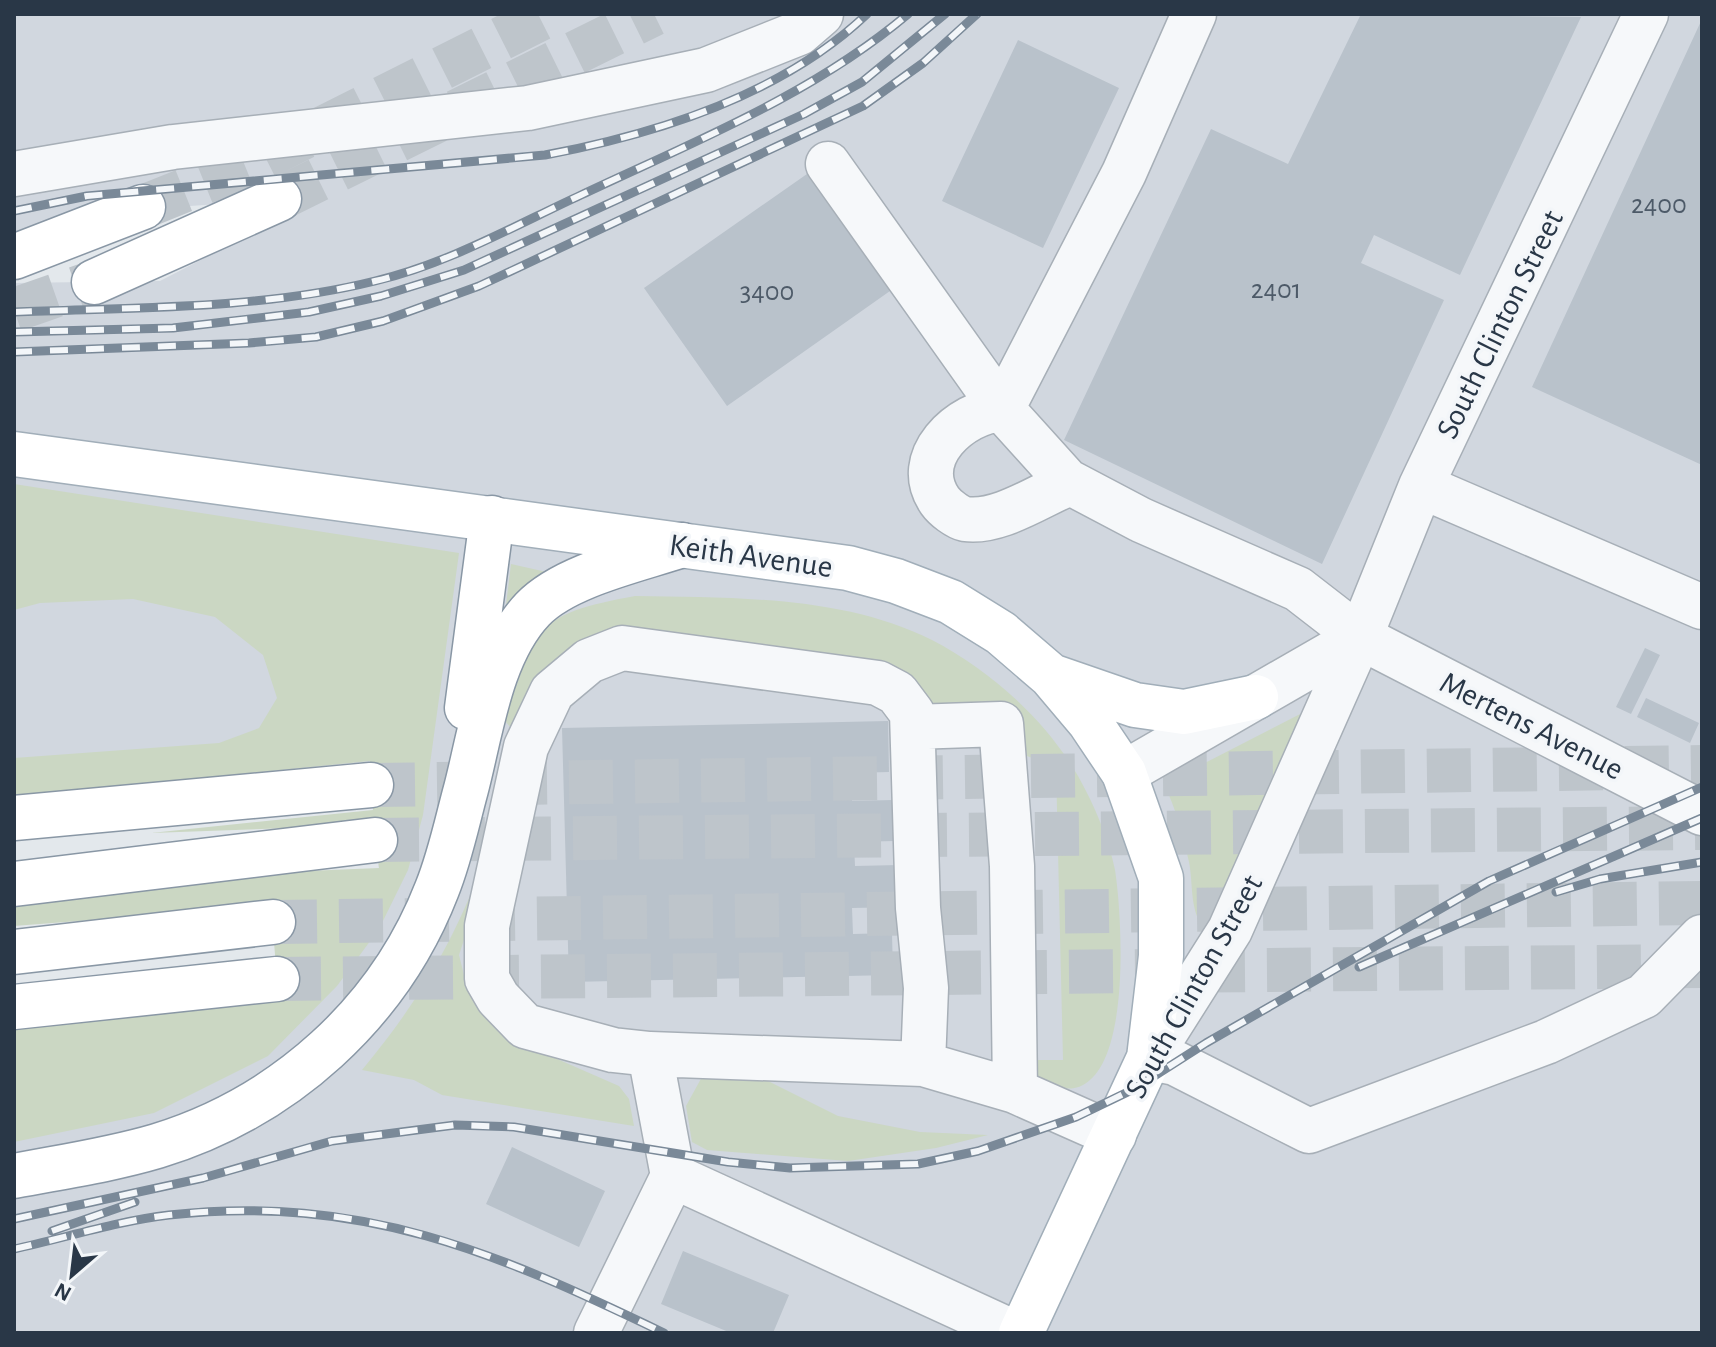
<svg xmlns="http://www.w3.org/2000/svg" width="1716" height="1347" viewBox="0 0 1716 1347" font-family="'Alegreya Sans',sans-serif">
<style>
.built{fill:#d1d7df}
.green{fill:#cbd7c3}
.building{fill:#b9c2cb}
.lines{fill:none;stroke-linecap:round;stroke-linejoin:round}
.highway-tunnel{stroke:#bec5cb;stroke-width:44;stroke-dasharray:44 22;stroke-linecap:butt}
.minor-casing{stroke:#a7afb7;stroke-width:47}
.major-casing{stroke:#a1aeb9;stroke-width:47}
.highway-casing{stroke:#8997a5;stroke-width:47}
.minor{stroke:#f6f8fa;stroke-width:44}
.major{stroke:#fff;stroke-width:44}
.highway{stroke:#fff;stroke-width:44}
.rail-casing{stroke:#7a8998;stroke-width:9}
.rail{stroke:#f3f6f9;stroke-width:6;stroke-dasharray:18;stroke-linecap:butt}
.labels{text-anchor:middle;stroke-width:7;stroke-linejoin:round;paint-order:stroke}
.number-label{font-size:28px;fill:#4d5a68}
.street-label{font-size:32px;fill:#293747;stroke:#f3f6f9}
</style>
<rect width="100%" height="100%" fill="#e3e8ec"/>
<path class="built" d="M 14,14 L 1702,14 L 1702,1333 L 14,1333 L 14,1026 L 277,998 L 379,869 L 370,761 L 14,797 L 14,283 L 160,281 L 323,197 L 87,213 L 14,237 Z"/>
<path class="green" d="M 14,484 L 459,553 L 423,815 L 408,870 L 379,929 L 337,986 L 268,1056 L 154,1113 L 14,1142 L 14,1026 L 277,979 L 271,906 L 14,926 L 14,904 L 259,873 L 379,868 L 374,825 L 151,833 L 373,810 L 370,761 L 14,797 L 14,758 L 219,743 L 259,728 L 277,698 L 263,655 L 215,617 L 133,599 L 40,603 L 14,610 Z
M 511,564 L 551,573 L 505,613 Z
M 635,596 C 734,598 842,595 932,640 C 994,672 1055,728 1086,791 C 1098,814 1110,845 1115,870 C 1122,915 1131,1060 1083,1085 C 1068,1093 1051,1086 1037,1080 L 1028,1060 L 1063,1060 L 1056,767 L 1027,756 L 1022,727 L 654,636 L 513,730 L 504,720 C 539,626 532,615 635,596 Z
M 1308,710 L 1213,920 L 1201,924 C 1190,907 1193,882 1189,862 C 1183,835 1176,809 1164,784 Z
M 488,867 L 459,955 L 468,991 L 476,1006 L 507,1037 L 619,1086 L 629,1099 L 634,1126 L 442,1095 L 414,1080 L 362,1070 C 415,1006 450,949 480,871 Z
M 750,1072 L 838,1116 L 920,1132 L 988,1135 L 936,1148 L 848,1161 L 707,1150 L 692,1142 L 686,1106 L 703,1075 Z"/>
<path class="building" d="M 1361,14 L 1581,17 L 1460,275 L 1374,235 L 1361,263 L 1444,300 L 1322,564 L 1064,440 L 1211,129 L 1288,164 Z
M 1702,19 L 1702,465 L 1532,387 Z
M 1018,40 L 1119,88 L 1043,248 L 942,201 Z
M 807,174 L 890,291 L 727,406 L 644,288 Z
M 1645,648 L 1660,655 L 1631,714 L 1616,707 Z
M 1646,698 L 1699,723 L 1690,743 L 1637,717 Z
M 888,721 L 889,772 L 851,773 L 852,801 L 893,800 L 894,841 L 854,842 L 855,866 L 899,865 L 900,907 L 852,908 L 853,934 L 892,933 L 893,975 L 569,982 L 562,728 Z
M 512,1147 L 605,1191 L 579,1247 L 486,1204 Z
M 683,1251 L 789,1295 L 773,1333 L 731,1333 L 661,1304 Z"/>
<g class="lines">
<path class="highway-tunnel" d="M 279,199 L 654,14
M 143,207 L 257,161 L 550,14
M 14,310 L 94,282
M 371,785 L 1702,767
M 375,840 L 1702,828
M 273,922 L 1702,903
M 277,979 L 1702,966"/>
<g class="minor-casing">
<path id="minor" d="M 1646,14 L 1421,486 L 1360,637 L 1230,930 L 1149,1058 L 1175,1063 L 1309,1131 L 1546,1042 L 1644,996 L 1702,937
M 828,164 L 1002,409 L 1067,481 L 1141,520 L 1298,589 L 1360,637 L 1702,813
M 14,174 L 173,147 L 528,108 L 706,70 L 799,33 L 821,14
M 1070,483 C 1040,495 999,524 965,519 C 957,517 945,508 940,501 C 910,458 960,412 1002,409 L 1124,173 L 1194,14
M 1421,486 L 1702,607
M 913,727 L 1001,724 L 1012,866 L 1015,1091
M 1124,773 L 1360,637
M 650,1054 L 923,1064 L 1015,1091 L 1114,1135
M 673,1176 L 1015,1333
M 596,1333 L 673,1176 L 650,1054 L 613,1050 L 525,1026 L 498,998 L 487,979 L 487,926 L 526,747 L 552,692 L 589,661 L 622,648 L 878,683 L 897,693 L 912,713 L 918,908 L 926,988 L 923,1064"/>
</g>
<g class="major-casing">
<path id="major" d="M 14,454 L 848,568 L 896,581 L 951,602 L 1001,633 L 1051,676 L 1089,721 L 1124,773 L 1161,878 L 1161,956 L 1149,1058 L 1021,1333
M 1051,676 L 1135,705 L 1184,712 L 1256,697"/>
</g>
<g class="highway-casing">
<path id="highway" d="M 14,257 L 143,207
M 94,282 L 279,199
M 467,708 L 492,518
M 14,818 L 371,785
M 14,884 L 375,840
M 14,952 L 273,922
M 14,1007 L 277,979
M 14,1176 C 61,1167 110,1160 157,1146 C 284,1107 389,1013 437,889 C 450,857 457,822 466,789 C 481,732 490,654 533,609 C 566,575 638,560 682,545"/>
</g>
<use href="#minor" class="minor"/>
<use href="#major" class="major"/>
<use href="#highway" class="highway"/>
<g class="rail-casing">
<path id="rail" d="M 14,211 L 87,196 L 545,155 C 657,134 783,94 867,14
M 14,312 C 134,307 258,310 375,281 C 447,264 514,226 581,195 C 693,142 812,95 908,14
M 14,332 L 173,328 L 309,312 L 381,296 L 464,270 L 804,114 L 862,82 L 945,14
M 14,352 L 249,343 L 316,337 L 383,321 L 479,286 L 863,106 L 923,63 L 977,14
M 1556,892 L 1600,879 L 1702,862
M 1359,967 L 1702,818
M 14,1219 L 203,1178 L 332,1141 L 455,1125 L 514,1127 L 728,1162 L 790,1168 L 918,1164 L 978,1151 L 1076,1117 L 1134,1089 L 1206,1043 L 1489,881 L 1702,787
M 52,1231 L 135,1202
M 14,1249 C 65,1238 117,1221 169,1215 C 361,1194 496,1252 664,1333"/>
</g>
<use href="#rail" class="rail"/>
</g>
<g class="labels">
<g class="number-label">
<text x="1659" y="213">2400</text>
<text x="1276" y="298">2401</text>
<text x="767" y="300">3400</text>
</g>
<g class="street-label">
<text transform="translate(1499 324) rotate(-64)" y="11">South Clinton Street</text>
<text transform="translate(751 555) rotate(8)" y="11">Keith Avenue</text>
<text transform="translate(1532 725) rotate(27)" y="11">Mertens Avenue</text>
<text transform="translate(1193 986) rotate(-61)" y="11">South Clinton Street</text>
</g>
</g>
<rect width="1716" height="1347" fill="none" stroke="#293747" stroke-width="32"/>
<g transform="translate(72 1275) rotate(208)" stroke="#f3f6f9" stroke-width="6" paint-order="stroke">
<path d="M0-6L14 30L0 20L-14 30Z" fill="#293747"/>
<text y="-12" font-size="22" font-weight="bold" text-anchor="middle" fill="#293747">N</text>
</g>
</svg>
